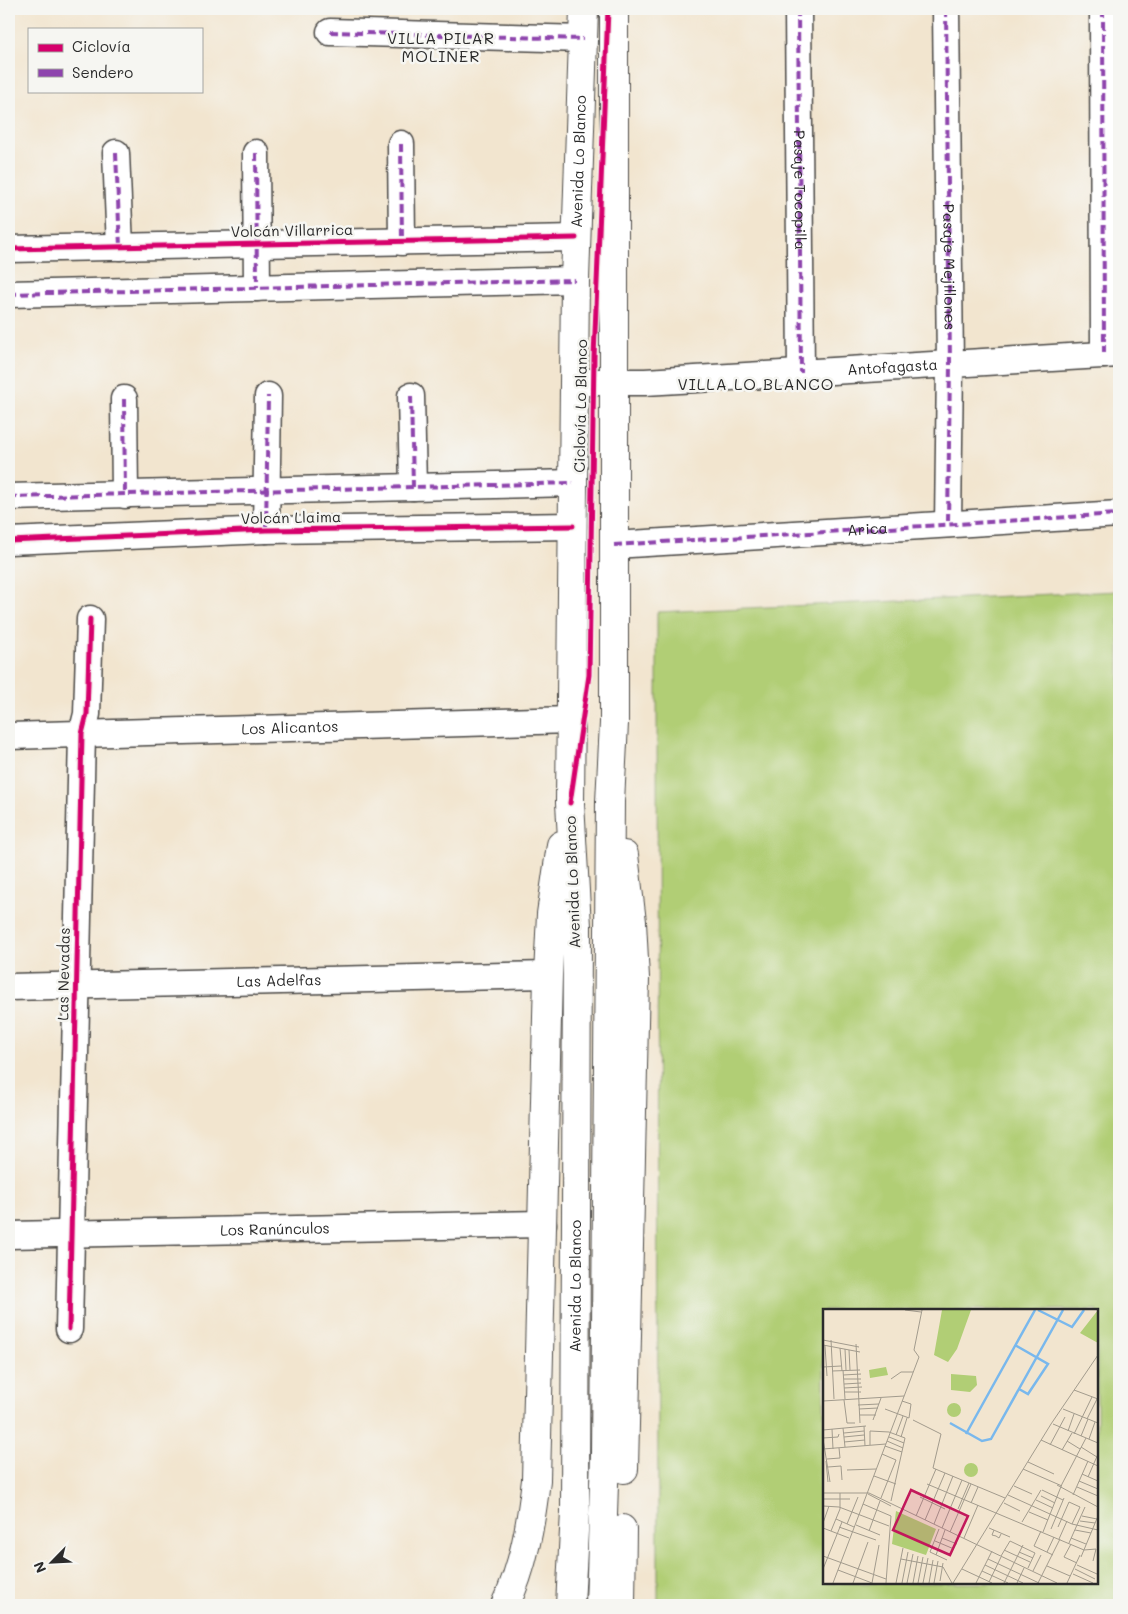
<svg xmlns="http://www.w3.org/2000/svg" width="1128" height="1614" viewBox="0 0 1128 1614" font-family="Mali,sans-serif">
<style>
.green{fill:#b1ce75;stroke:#6e7c50;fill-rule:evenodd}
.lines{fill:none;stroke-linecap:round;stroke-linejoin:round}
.minor-casing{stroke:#494744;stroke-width:29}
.major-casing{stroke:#494744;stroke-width:30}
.minor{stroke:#fff;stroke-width:26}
.major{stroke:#fff;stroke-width:28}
.quiet{stroke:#8e44ad;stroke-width:4;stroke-dasharray:8 4;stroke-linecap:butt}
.cycleway-casing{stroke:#f6f6f2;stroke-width:8}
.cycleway{stroke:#d6006c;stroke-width:5}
.labels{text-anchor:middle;stroke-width:5;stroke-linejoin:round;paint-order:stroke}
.street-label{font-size:15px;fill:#2b2b2b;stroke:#f6f6f2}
.neighbourhood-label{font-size:16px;letter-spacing:1px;fill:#2b2b2b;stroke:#f6f6f2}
.inset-river{fill:none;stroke:#79b8ed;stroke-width:2.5}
.inset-road{fill:none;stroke:#a29b8d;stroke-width:1}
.view{fill:#c2185b;fill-opacity:0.15;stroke:#c2185b;stroke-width:2.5}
.inset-edge{fill:none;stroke:#2b2b2b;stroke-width:2.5}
</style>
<rect width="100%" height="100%" fill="#f6f6f2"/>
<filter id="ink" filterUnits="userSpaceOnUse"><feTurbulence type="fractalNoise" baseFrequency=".02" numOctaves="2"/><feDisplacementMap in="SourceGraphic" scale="10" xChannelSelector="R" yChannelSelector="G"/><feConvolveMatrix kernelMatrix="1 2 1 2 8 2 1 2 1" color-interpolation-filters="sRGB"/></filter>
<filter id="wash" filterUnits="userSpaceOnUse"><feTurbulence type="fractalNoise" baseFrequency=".0096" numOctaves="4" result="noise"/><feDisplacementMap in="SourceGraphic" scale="20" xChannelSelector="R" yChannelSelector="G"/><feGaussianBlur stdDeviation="1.12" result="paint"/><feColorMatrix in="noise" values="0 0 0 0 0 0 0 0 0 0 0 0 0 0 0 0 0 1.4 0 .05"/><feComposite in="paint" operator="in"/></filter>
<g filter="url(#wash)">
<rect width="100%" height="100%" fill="#f2e5cf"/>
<path class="green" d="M 1119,591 L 1119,1605 L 658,1605 L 657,612 ZM 824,1310 L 1097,1310 L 1097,1583 L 824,1583 Z"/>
</g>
<g filter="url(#ink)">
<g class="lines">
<g class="minor-casing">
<g id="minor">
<path d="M 798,9 L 801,373"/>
<path d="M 946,9 L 950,364 L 948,524"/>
<path d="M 1103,9 L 1104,355"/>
<path d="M 330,32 L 583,39"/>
<path d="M 401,144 L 402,242"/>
<path d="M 116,153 L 120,247"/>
<path d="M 256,153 L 257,288"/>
<path d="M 9,249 L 576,238"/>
<path d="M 9,294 L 575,280"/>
<path id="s1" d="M 575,382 L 645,382 L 1119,354"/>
<path d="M 411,396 L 413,487"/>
<path d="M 124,399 L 125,495"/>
<path d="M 9,497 L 573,483"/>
<path d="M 266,530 L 268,396"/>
<path d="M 9,541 L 266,530 L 573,526"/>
<path id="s2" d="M 614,545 L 1119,514"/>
<path id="s3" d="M 9,736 L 571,720"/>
<path id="s4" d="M 9,987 L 548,975"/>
<path id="s5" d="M 9,1235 L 543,1224"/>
<path d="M 69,1329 L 82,734 L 87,714 L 90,619"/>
</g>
</g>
<g class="major-casing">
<g id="major">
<path d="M 624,1469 L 635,978 L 632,922 L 624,855"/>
<path d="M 505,1605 C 524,1567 531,1522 536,1480 L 548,975 L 551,914 L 561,845"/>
<path id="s6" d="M 570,1605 L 575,1512 L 577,926 L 570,803 L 575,280 L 584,9"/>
<path d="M 600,1605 L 605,1454 L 610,802 L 614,723 L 614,9"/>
<path d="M 621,1605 L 622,1529"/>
</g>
</g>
<use href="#minor" class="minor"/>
<use href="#major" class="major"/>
<g class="quiet">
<path id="s7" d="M 798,9 L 801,373"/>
<path id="s8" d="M 946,9 L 950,364 L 948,524"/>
<path d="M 1103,9 L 1104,355"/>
<path d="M 330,32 L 583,39"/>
<path d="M 401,144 L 402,242"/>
<path d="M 116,153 L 120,247"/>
<path d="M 256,153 L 257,288"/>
<path d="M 9,294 L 575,280"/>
<path d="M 411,396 L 413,487"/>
<path d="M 124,399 L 125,495"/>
<path d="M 9,497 L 573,483"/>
<path d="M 266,530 L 268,396"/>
<path d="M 614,545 L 1119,514"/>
</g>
<g class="cycleway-casing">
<path id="cycleway" d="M 9,249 L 576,238
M 9,541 L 266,530 L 573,526
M 570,803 L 589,675 L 594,357 L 608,9
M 69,1329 L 82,734 L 87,714 L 90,619"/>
</g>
<use href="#cycleway" class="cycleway"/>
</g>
</g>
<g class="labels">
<g class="street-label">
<text dy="5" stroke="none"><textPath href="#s6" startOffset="1444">Avenida Lo Blanco</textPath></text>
<text dy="5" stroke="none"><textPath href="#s7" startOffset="181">Pasaje Tocopilla</textPath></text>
<text transform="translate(292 231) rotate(-1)" y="5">Volcán Villarrica</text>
<text dy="5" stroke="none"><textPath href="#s8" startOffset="258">Pasaje Mejillones</textPath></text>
<text dy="5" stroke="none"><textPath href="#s1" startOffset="318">Antofagasta</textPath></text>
<text transform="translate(581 406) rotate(-89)" y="5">Ciclovía Lo Blanco</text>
<text transform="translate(291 518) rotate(-1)" y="5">Volcán Llaima</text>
<text dy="5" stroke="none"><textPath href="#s2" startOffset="254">Arica</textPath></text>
<text dy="5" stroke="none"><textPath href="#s3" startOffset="281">Los Alicantos</textPath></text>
<text transform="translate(573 882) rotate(-92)" y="5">Avenida Lo Blanco</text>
<text transform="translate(64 974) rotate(-89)" y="5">Las Nevadas</text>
<text dy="5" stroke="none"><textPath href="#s4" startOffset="270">Las Adelfas</textPath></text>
<text dy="5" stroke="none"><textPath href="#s5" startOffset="266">Los Ranúnculos</textPath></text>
<text dy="5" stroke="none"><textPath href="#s6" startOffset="319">Avenida Lo Blanco</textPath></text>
</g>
<g class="neighbourhood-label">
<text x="441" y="44">VILLA PILAR<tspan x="441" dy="18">MOLINER</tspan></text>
<text x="756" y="390">VILLA LO BLANCO</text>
</g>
</g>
<g transform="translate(823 1309)">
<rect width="275" height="275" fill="#f2e5cf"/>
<path d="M 119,1 L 148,1 L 134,40 L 125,53 L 111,46 ZM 275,1 L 275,34 L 257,24 ZM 63,58 L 65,66 L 47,69 L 46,61 ZM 128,65 L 153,67 L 154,76 L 147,83 L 128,81 ZM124 101a7 7 0 1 1 14 0a7 7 0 1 1-14 0ZM141 161a7 7 0 1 1 14 0a7 7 0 1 1-14 0ZM 73,202 L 113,220 L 103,246 L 69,235 Z" fill="#b1ce75"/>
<path class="inset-river" d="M 215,1 L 249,18 L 261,1M 192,36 L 225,55 L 205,85 L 196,80M 127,114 L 159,132 L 168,130 L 240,1M 143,125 L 212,1"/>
<path class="inset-road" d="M 82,1 L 98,3M 0,31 L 36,38M 8,31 L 11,90M 33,35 L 37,114M 0,36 L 37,43M 2,37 L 4,67M 17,39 L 19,62M 22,40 L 23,61M 26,41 L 27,61M 0,58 L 18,57M 20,61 L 22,90M 9,62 L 37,61M 20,66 L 38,65M 21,70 L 38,70M 68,70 L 78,63 L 90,63M 21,75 L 38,74M 21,79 L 39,78M 251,81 L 275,90M 22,83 L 38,83M 21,91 L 24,114 L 32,114M 0,92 L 81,87M 35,96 L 56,95M 36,100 L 55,99M 62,100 L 86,109 L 88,95 L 79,92M 240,100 L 275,114M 37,106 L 53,106M 264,110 L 274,90M 50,111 L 58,89M 90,111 L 118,125 L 110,159 L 182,189M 230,115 L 275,134M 41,117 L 42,137M 20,119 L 22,138M 9,120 L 10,140M 0,121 L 43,117M 245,122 L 251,105M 21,124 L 41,122M 251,125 L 269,88M 73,126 L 80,107M 258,127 L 265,110M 21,128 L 41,126M 66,128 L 81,134M 78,128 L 84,109M 0,129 L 15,128 L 16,125M 0,130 L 7,173M 266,130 L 272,113M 218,131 L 275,157M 64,132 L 80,139M 244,132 L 257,140M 21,133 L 42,131M 47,136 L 47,122 L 66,123 L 82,129 L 68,192M 227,136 L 242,108M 62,137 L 79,143M 258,138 L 274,148M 0,140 L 63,135M 239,141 L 249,124M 4,150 L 17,149 L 16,139M 3,152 L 5,173M 205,153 L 231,165M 5,158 L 18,157 L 19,171M 200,160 L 239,177M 24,161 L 53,160M 259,165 L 275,172M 51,167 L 73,175M 265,168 L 275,145M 256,172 L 275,180M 104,175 L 261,241 L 273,240 L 270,252M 234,176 L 275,198M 191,177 L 209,185M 254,178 L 275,187M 219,181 L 240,191M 0,184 L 46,184 L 234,274M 45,185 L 68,197M 185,186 L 249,215 L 275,221M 250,186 L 265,152M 218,187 L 232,194M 97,188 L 122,200M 58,189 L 73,151 L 59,145M 0,190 L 27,190M 213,191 L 230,199M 148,194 L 155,178M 181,194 L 197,202M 40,195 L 68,207 L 63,274M 0,197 L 16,198 L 66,217M 135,200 L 146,174M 206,203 L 225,211M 93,207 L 113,160M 259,207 L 274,210M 13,210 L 31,218M 102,211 L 122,164M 257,212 L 272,214M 199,213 L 218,181M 0,214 L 6,197M 24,215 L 35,188M 111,215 L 130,167M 33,216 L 57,226M 16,218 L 53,231M 235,218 L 246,193 L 257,198 L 249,215M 0,219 L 26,229M 119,219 L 139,171M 166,219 L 187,228M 116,220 L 107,243 L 124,251M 228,220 L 241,189M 171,221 L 169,226 L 173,227 L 176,229 L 178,225M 252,221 L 268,224M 8,222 L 17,200 L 17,184M 46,222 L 57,192M 218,222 L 211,237 L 230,246M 127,223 L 148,175M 220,223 L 239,175 L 263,129M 119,229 L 134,235M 141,229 L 155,196M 248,229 L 263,235M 236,230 L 244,212M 112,232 L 131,240M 246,234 L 262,198M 248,235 L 241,248 L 254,254M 181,241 L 207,253M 196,243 L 210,249M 224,243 L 231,228M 113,246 L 122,221M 0,247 L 63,270M 178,247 L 187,232 L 212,244 L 205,259M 258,248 L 275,207M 78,250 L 120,258 L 129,274M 165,250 L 216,274M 162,256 L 200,274M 254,256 L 274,265M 224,257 L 247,267M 0,260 L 19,213M 139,260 L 169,274M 252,260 L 272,270M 15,261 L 49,274M 159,262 L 185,274M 210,262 L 218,246M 250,265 L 270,274M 117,272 L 120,254M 166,273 L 178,248M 10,274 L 96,48 L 91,41 L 99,1M 30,274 L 45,233M 49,274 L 56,236M 73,274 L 80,239M 79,274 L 85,243M 84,274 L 90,245M 90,274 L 95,247M 95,274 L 100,248M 100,274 L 105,249M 106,274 L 110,251M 111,274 L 115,252M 130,274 L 228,115 L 275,46M 153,274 L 169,242M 181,274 L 200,236M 194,274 L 201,259M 215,274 L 237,230M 244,274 L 257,246"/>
<path class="view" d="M 88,181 L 145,207 L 127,246 L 70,221 Z"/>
<rect width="275" height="275" class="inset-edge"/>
</g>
<rect width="1128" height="1614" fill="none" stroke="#f6f6f2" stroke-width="30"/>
<rect x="28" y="28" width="175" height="65" fill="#f6f6f2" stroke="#a5a5a2"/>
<rect x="38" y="44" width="25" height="8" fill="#d6006c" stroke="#a5a5a2"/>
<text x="72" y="52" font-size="15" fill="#2b2b2b">Ciclovía</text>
<rect x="38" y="69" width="25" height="8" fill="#8e44ad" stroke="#a5a5a2"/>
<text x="72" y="78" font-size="15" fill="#2b2b2b">Sendero</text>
<g transform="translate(52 1562) rotate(246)" stroke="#f6f6f2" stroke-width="4" paint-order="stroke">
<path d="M0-4L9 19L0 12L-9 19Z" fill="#2b2b2b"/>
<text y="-8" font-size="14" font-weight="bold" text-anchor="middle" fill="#2b2b2b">N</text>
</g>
</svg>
